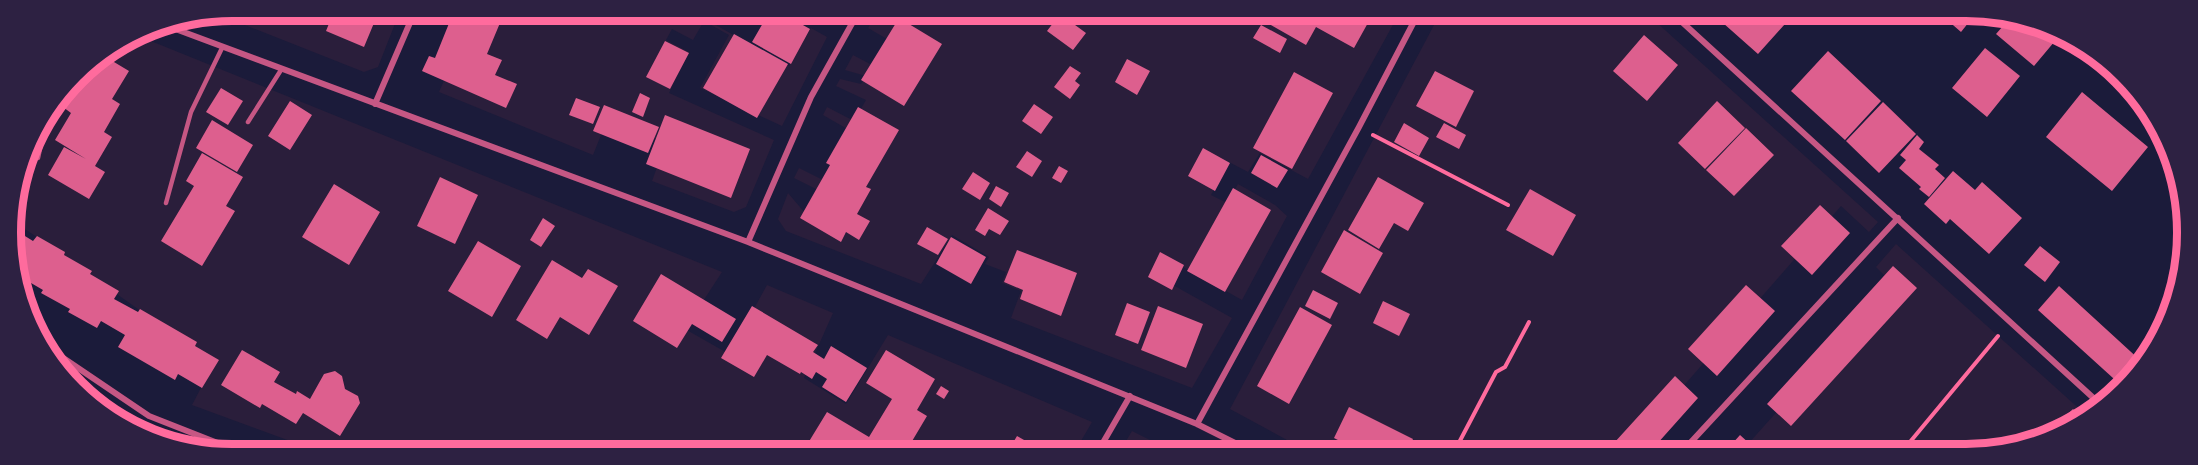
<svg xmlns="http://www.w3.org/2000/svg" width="2198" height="465" viewBox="0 0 2198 465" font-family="'Titillium Web',sans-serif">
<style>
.green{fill:#2a1e3b}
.building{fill:#dd5f8e}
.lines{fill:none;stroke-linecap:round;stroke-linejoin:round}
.path{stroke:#ff6b9d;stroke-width:4}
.service{stroke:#c65784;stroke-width:4.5}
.minor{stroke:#c65784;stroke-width:6}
.rim{fill:none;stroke:#ff6b9d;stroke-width:8}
</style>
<rect width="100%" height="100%" fill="#1b1b3a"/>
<path class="green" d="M 233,11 L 400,11 L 378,67 L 364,72 L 217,14 Z
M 475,11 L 697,11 L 696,14 L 789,66 L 811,28 L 827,37 L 782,126 L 700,88 L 729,35 L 704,21 L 693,40 L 672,29 L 666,40 L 689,52 L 669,93 L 774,140 L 746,207 L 734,212 L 652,181 L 666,143 L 607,120 L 593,155 L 439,92 Z
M 907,11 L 1400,12 L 1308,179 L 1260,153 L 1248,172 L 1229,162 L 1211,195 L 1227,203 L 1238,184 L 1275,205 L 1287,216 L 1242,300 L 1183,267 L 1173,285 L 1232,318 L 1192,388 L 1011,318 L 1021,291 L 1002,283 L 1006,272 L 985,264 L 989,257 L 952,235 L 921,284 L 786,231 L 778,219 L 788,193 L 805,213 L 818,190 L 794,178 L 799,168 L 823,180 L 849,130 L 823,115 L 827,107 L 854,121 L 866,100 L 836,86 L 840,79 L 861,84 L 866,76 L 845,70 L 853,55 L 872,65 L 887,39 L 868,28 L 875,17 L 888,17 L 899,23 Z
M 1441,12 L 1645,12 L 1878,222 L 1869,232 L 1841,206 L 1624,454 L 1311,453 L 1230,409 Z
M 136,35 L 722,272 L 685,329 L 729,354 L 767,285 L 833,313 L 804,378 L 846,404 L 888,335 L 1092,422 L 1074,453 L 316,453 L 312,449 L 192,405 L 214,363 L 28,231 L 12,223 L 28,147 L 76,75 Z
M 1896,244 L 2085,414 L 2051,437 L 1980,454 L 1739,454 L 1892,283 L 1876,267 Z
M 1132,431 L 1176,453 L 1119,453 Z"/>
<path class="building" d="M 334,11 L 379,11 L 364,47 L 326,31 Z
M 454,11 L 505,11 L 487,54 L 502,60 L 495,75 L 517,84 L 506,108 L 422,71 L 429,56 L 435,58 Z
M 770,11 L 778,11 L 810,29 L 791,64 L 752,42 Z
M 935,11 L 960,11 L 952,23 Z
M 1101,11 L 1123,11 L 1115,23 L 1100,13 Z
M 1256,12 L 1374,12 L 1354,48 L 1316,27 L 1306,45 L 1262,20 L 1264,16 Z
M 1583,12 L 1604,12 L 1594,23 Z
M 1733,12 L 1772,12 L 1785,24 L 1758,54 L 1723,23 Z
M 1938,12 L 1977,12 L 1961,32 Z
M 1060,14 L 1086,33 L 1073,50 L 1047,31 Z
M 899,18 L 942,44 L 904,106 L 861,80 Z
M 2010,18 L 2060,35 L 2034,66 L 1996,34 Z
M 1261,25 L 1287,39 L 1280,53 L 1253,38 Z
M 734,34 L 788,64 L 757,118 L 703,88 Z
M 1644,35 L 1678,65 L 1647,101 L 1613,71 Z
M 665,41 L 689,53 L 670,89 L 646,77 Z
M 1985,48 L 2020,76 L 1987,117 L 1952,88 Z
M 1828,51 L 1881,101 L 1845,140 L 1791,91 Z
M 104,56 L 129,71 L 112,99 L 120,104 L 104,132 L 112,137 L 95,166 L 105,172 L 89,199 L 48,175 L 64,147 L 86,159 L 55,140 L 71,113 L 63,107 L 80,79 L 75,76 Z
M 1127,59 L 1150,71 L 1137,95 L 1115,82 Z
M 1070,66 L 1081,73 L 1075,81 L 1080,85 L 1070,99 L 1054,87 Z
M 1435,71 L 1474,91 L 1456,127 L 1416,106 Z
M 1294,72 L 1333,93 L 1292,169 L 1253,148 Z
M 221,88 L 243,101 L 228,125 L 206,112 Z
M 2082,92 L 2148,147 L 2112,191 L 2046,137 Z
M 640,93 L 650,98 L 643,117 L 632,112 Z
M 576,98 L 600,107 L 593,124 L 569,115 Z
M 290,101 L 312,115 L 290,150 L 268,136 Z
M 1717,101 L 1745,128 L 1705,169 L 1678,143 Z
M 1883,102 L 1916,134 L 1879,173 L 1846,141 Z
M 1034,104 L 1053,117 L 1041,134 L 1022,121 Z
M 604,105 L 659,127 L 648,153 L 593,131 Z
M 858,107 L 899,130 L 866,187 L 871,189 L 857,214 L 870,221 L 859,240 L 846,232 L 841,242 L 800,218 L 830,165 L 826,163 Z
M 665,115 L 750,149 L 731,198 L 646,164 Z
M 212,120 L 253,145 L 237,172 L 196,148 Z
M 1404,123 L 1429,138 L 1419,156 L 1394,142 Z
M 1444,123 L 1466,135 L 1459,149 L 1436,137 Z
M 1746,128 L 1774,155 L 1734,196 L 1706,170 Z
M 1917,135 L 1924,142 L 1919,149 L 1939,165 L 1935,169 L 1945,178 L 1929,197 L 1919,189 L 1921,187 L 1899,168 L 1906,160 L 1900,155 Z
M 1203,148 L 1230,163 L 1215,191 L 1188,176 Z
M 1027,151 L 1042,161 L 1032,177 L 1016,167 Z
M 202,153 L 243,177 L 226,206 L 235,211 L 202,266 L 161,241 L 194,186 L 186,181 Z
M 1261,155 L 1288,170 L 1277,188 L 1251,173 Z
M 1059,166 L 1068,171 L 1061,183 L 1052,178 Z
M 1953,171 L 1975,190 L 1982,182 L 2022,218 L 1989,254 L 1950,219 L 1946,224 L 1924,204 Z
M 973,172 L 990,183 L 980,200 L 962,189 Z
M 440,177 L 478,195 L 455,244 L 417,226 Z
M 1378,177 L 1424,203 L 1408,231 L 1394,223 L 1379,249 L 1348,230 Z
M 334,184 L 380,212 L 349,265 L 302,237 Z
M 996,186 L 1009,193 L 1001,207 L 989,199 Z
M 1233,188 L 1271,210 L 1225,292 L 1187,271 Z
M 1530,189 L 1576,215 L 1553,256 L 1506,230 Z
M 1820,205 L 1850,233 L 1812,275 L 1781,246 Z
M 988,208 L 1009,221 L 1000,235 L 989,229 L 985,236 L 975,230 Z
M 543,218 L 555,226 L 541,247 L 530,240 Z
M 927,227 L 948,239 L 938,255 L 917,244 Z
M 12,228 L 33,241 L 37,236 L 65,252 L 64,255 L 92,271 L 90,274 L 119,291 L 114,299 L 138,312 L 140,309 L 197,342 L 195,346 L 219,360 L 202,388 L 178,374 L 175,380 L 118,347 L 125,335 L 101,321 L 97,328 L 68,312 L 70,309 L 41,293 L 43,290 L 19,276 L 17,268 L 20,263 L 17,261 Z
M 1344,230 L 1383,253 L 1360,294 L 1321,272 Z
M 951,237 L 986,257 L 971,284 L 936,264 Z
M 478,241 L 521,266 L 492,317 L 448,291 Z
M 2040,246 L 2060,262 L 2045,282 L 2024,265 Z
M 1017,250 L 1077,273 L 1061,316 L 1020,299 L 1023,290 L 1004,282 Z
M 1160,252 L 1184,265 L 1172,290 L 1148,277 Z
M 552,260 L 582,278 L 588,269 L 618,286 L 589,335 L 560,317 L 547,339 L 516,320 Z
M 1893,266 L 1917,288 L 1791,426 L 1767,404 Z
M 661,274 L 736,319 L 722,342 L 692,324 L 677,348 L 633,321 Z
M 1746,285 L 1775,311 L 1717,376 L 1688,349 Z
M 2059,286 L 2142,362 L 2124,388 L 2038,310 Z
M 1313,290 L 1338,303 L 1330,319 L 1305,306 Z
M 1383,301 L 1410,314 L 1399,336 L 1373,323 Z
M 1127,303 L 1150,312 L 1138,344 L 1115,335 Z
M 752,306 L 818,345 L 813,352 L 824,359 L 831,346 L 867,368 L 846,402 L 822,387 L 827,379 L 816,372 L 812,379 L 801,372 L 800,374 L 767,355 L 754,377 L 721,358 Z
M 1158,306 L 1203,324 L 1186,368 L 1141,350 Z
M 1300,307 L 1332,325 L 1289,404 L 1257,386 Z
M 242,350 L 280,372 L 274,382 L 296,394 L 297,391 L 310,399 L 324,374 L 335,371 L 342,376 L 345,389 L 358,396 L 360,403 L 340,436 L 303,413 L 296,424 L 262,404 L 260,408 L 221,385 Z
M 886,350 L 935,379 L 917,410 L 927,416 L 905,453 L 868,453 L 861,449 L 860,451 L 864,453 L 814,453 L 805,448 L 827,412 L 869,437 L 892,399 L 866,383 Z
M 1675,376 L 1698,398 L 1648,454 L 1604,454 Z
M 941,386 L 949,391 L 944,399 L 936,394 Z
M 1349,407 L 1413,439 L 1406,454 L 1365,454 L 1334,438 Z
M 2073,409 L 2081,417 L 2051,437 L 2039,440 Z
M 1740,435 L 1761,454 L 1723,454 Z
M 1017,436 L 1047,453 L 1007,453 Z"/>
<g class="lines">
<path class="path" d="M 1373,135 L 1508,205
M 1453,454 L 1496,372 L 1505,367 L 1529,322
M 1900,454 L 1998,336"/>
<path class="service" d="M 248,122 L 281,70
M 38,158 L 47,117
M 166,203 L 191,112 L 222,48"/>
<path class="minor" d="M 1671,12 L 2100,404
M 162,24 L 748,242 L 1197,424 L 1255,453
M 375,104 L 415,11
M 748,242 L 811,97 L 859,11
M 47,347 L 149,416 L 243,453
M 1197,424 L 1359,127 L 1419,12
M 1097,453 L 1130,396
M 1680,454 L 1898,218"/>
</g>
<path d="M0 0H2198V465H0ZM232 21H1966A211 211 0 0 1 2177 232V233A211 211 0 0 1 1966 444H232A211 211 0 0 1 21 233V232A211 211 0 0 1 232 21Z" fill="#2d2142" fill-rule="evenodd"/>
<path class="rim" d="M232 21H1966A211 211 0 0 1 2177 232V233A211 211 0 0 1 1966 444H232A211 211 0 0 1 21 233V232A211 211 0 0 1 232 21Z"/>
</svg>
